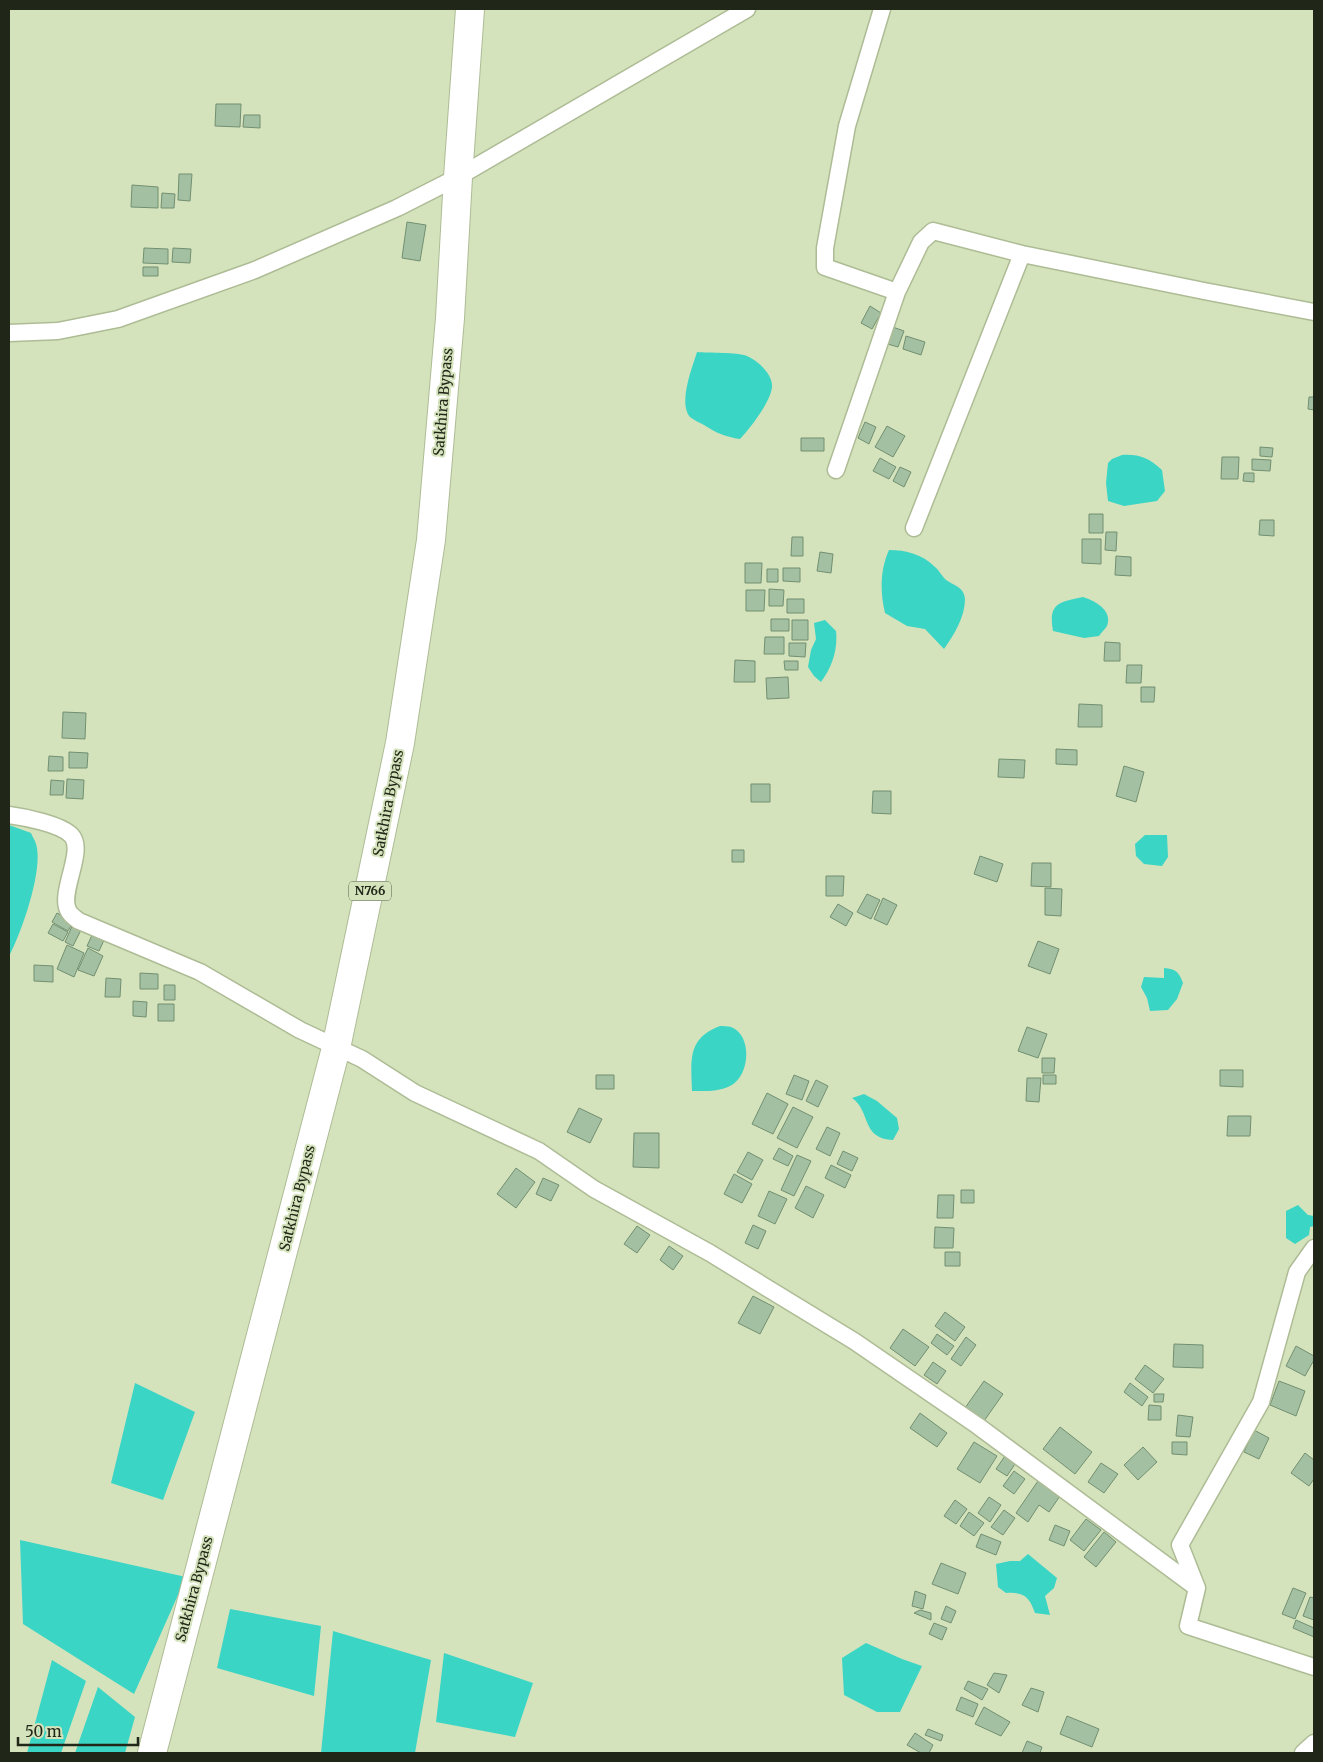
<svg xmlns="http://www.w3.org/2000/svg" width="1323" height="1762" viewBox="0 0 1323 1762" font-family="Merriweather,serif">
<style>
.water{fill:#3bd5c5}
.building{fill:#a3c1a2;stroke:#728f71}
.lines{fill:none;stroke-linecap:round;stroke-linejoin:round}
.minor-casing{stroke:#aebc96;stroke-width:19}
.trunk-casing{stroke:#aebc96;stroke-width:30}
.minor{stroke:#fff;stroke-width:16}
.trunk{stroke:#fff;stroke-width:28}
.labels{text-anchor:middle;stroke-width:4;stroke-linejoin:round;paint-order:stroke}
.shield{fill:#d4e3bc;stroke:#575f49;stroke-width:1}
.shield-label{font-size:12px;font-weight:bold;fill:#212718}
.street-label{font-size:14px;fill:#212718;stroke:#d4e3bc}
</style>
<rect width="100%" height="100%" fill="#d4e3bc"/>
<path class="water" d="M 697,352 C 709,353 737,352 747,356 C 758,361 773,374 772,387 C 771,401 750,429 740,439 C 726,437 716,433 704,425 C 700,423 694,420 690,417 C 678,403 692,368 697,352 Z
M 1122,455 C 1139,454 1149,458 1162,470 L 1165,491 L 1157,501 L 1124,506 L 1108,501 L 1106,483 L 1108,463 L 1112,459 Z
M 889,550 C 906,550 922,554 935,567 C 939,570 941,575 945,579 C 953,586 964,586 965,599 C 965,617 954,635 944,649 L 925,629 L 907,626 L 885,613 C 880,592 880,570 889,550 Z
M 1083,597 C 1095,601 1113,610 1107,626 C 1105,629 1101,633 1099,636 L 1084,638 L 1053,631 C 1048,603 1059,602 1083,597 Z
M 825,620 L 836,631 C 838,650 832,667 821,682 L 814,676 L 808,667 L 811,650 L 816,639 L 814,623 Z
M 9,825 L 31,833 C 32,836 35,840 36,844 C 44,869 21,934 9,956 Z
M 1145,835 L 1167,835 L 1168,857 L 1162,866 L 1144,864 L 1136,856 L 1135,844 Z
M 1164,968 C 1176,969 1179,972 1183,983 L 1177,999 L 1168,1010 L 1150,1011 L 1147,998 L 1141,987 L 1144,977 L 1164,978 Z
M 720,1026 C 723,1026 728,1026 731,1027 C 753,1035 750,1077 730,1086 C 718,1092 704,1091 692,1091 C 691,1061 687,1038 720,1026 Z
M 864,1094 L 877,1101 L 897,1118 L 899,1129 L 893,1140 C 861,1139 871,1111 852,1098 Z
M 1298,1205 L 1308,1215 L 1314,1216 L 1314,1226 L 1310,1227 L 1309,1235 L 1295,1244 L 1286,1238 L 1286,1211 Z
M 135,1383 L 195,1412 L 163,1500 L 111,1483 Z
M 20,1540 L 186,1577 L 134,1694 L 23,1624 Z
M 1028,1554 L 1057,1578 L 1054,1588 L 1045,1596 L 1050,1615 L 1035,1613 C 1029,1596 1024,1592 1006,1593 L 998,1587 L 996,1564 L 1010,1561 L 1020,1561 Z
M 230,1609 L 321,1626 L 314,1696 L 217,1668 Z
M 333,1631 L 431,1660 L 415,1753 L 321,1753 Z
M 866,1643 L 902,1659 L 922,1666 L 900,1712 L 877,1712 L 844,1695 L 842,1658 Z
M 444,1653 L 533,1683 L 515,1737 L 436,1722 Z
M 52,1660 L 86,1681 L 61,1753 L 27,1753 Z
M 98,1687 L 135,1717 L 125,1753 L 75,1753 Z"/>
<path class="building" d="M 216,104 L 241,104 L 240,127 L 215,126 Z
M 244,115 L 260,115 L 260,128 L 243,127 Z
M 179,174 L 192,174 L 190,201 L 178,200 Z
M 132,185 L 158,187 L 158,208 L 131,207 Z
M 162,193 L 175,194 L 174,208 L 161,208 Z
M 407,222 L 426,225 L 420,261 L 402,258 Z
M 144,248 L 168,249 L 168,264 L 143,263 Z
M 173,248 L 191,249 L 190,263 L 172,262 Z
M 143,267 L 158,267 L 158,276 L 143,276 Z
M 870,306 L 881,313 L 872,329 L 861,323 Z
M 890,326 L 904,331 L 898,347 L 884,343 Z
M 906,336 L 925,342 L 921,355 L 903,349 Z
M 1309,397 L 1314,397 L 1314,410 L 1308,409 Z
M 865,422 L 876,427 L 869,444 L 858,438 Z
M 887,426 L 905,436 L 893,457 L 875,447 Z
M 801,438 L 824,438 L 824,451 L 801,451 Z
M 1260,447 L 1273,448 L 1272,457 L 1260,456 Z
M 1222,457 L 1239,457 L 1238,479 L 1221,479 Z
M 880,458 L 896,467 L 889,479 L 873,471 Z
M 1252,459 L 1271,460 L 1270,471 L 1252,470 Z
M 900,467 L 911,472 L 904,487 L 893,481 Z
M 1244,473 L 1254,473 L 1254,482 L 1243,481 Z
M 1089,514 L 1103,514 L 1103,533 L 1089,533 Z
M 1260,520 L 1274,520 L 1274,536 L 1259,535 Z
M 1106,532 L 1117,532 L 1116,551 L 1105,550 Z
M 792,537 L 803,537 L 803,556 L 791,556 Z
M 1082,539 L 1101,539 L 1101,564 L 1082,563 Z
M 820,552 L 833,554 L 831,573 L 817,571 Z
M 1116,556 L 1131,557 L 1131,576 L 1115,575 Z
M 745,563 L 762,563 L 761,583 L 745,583 Z
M 783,568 L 800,568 L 800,582 L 783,581 Z
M 767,569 L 778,569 L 778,582 L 767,582 Z
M 769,589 L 784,590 L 783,606 L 769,606 Z
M 746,590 L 765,590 L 764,611 L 746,611 Z
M 787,599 L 804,599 L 804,613 L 787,613 Z
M 771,619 L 789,619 L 789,631 L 771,631 Z
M 792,620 L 808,620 L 808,640 L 792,640 Z
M 765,637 L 784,637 L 784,654 L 764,654 Z
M 1105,642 L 1120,643 L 1120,661 L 1104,661 Z
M 789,643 L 806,643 L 805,657 L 789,656 Z
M 735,660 L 755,661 L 755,682 L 734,682 Z
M 784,661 L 798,661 L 798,670 L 785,670 Z
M 1127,665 L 1142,665 L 1141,683 L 1126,683 Z
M 788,677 L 789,698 L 767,699 L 766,678 Z
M 1141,687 L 1155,687 L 1154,702 L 1141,702 Z
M 1079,704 L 1102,705 L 1102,727 L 1078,727 Z
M 63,712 L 86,713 L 85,739 L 62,738 Z
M 1056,749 L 1077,750 L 1077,765 L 1056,764 Z
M 69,752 L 88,753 L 87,768 L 69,768 Z
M 49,756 L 63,757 L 63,771 L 48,771 Z
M 999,759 L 1025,760 L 1024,778 L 998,777 Z
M 1124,766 L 1144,772 L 1136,802 L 1116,796 Z
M 67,779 L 84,780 L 83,799 L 66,798 Z
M 51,780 L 64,781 L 63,795 L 50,795 Z
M 751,784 L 770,784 L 770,802 L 751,802 Z
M 873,791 L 891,791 L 891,814 L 872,813 Z
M 732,850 L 744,850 L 744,862 L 732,862 Z
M 980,856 L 1003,864 L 997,882 L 974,874 Z
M 1032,863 L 1051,863 L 1051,887 L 1031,886 Z
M 826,876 L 844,876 L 843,896 L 826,896 Z
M 1045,888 L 1062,889 L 1061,916 L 1045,915 Z
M 867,894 L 880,900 L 871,919 L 857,912 Z
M 883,898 L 897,905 L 887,925 L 874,919 Z
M 838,904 L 853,913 L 846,926 L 830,917 Z
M 57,913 L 73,922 L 68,931 L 52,922 Z
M 53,924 L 68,932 L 63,941 L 48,933 Z
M 73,924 L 82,928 L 73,946 L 65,942 Z
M 93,933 L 105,938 L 99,951 L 87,946 Z
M 1038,941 L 1059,949 L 1050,974 L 1028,966 Z
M 67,945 L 84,953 L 74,977 L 57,969 Z
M 88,948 L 103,956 L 94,976 L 78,970 Z
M 34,965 L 53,966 L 53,982 L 34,981 Z
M 140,973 L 158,974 L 158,989 L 140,989 Z
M 106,978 L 121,979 L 120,997 L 105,997 Z
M 164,985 L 175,985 L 175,1000 L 164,1000 Z
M 133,1001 L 147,1002 L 146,1017 L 133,1016 Z
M 158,1004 L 174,1004 L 174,1021 L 158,1021 Z
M 1027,1027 L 1047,1034 L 1038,1058 L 1018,1051 Z
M 1042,1058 L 1055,1058 L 1054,1073 L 1042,1073 Z
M 1220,1070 L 1243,1070 L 1243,1087 L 1220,1086 Z
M 596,1075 L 614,1075 L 614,1089 L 596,1089 Z
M 794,1075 L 809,1081 L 802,1100 L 786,1094 Z
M 1043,1075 L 1056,1075 L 1056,1084 L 1043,1084 Z
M 1027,1078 L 1041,1078 L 1039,1102 L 1026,1101 Z
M 816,1080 L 828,1086 L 818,1107 L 806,1101 Z
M 767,1093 L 788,1104 L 773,1134 L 752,1124 Z
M 793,1107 L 813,1117 L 797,1148 L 777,1138 Z
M 579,1108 L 602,1119 L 590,1143 L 567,1132 Z
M 1228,1116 L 1251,1116 L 1250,1136 L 1227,1136 Z
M 827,1127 L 840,1133 L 830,1156 L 816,1149 Z
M 634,1133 L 659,1133 L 659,1168 L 633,1167 Z
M 779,1148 L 793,1156 L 788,1166 L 773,1159 Z
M 843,1151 L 858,1158 L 852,1171 L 837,1164 Z
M 748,1152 L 763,1160 L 752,1180 L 737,1172 Z
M 797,1155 L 811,1161 L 794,1196 L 781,1190 Z
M 831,1165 L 851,1175 L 845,1188 L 825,1178 Z
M 516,1168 L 535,1182 L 516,1208 L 497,1194 Z
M 734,1174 L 752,1184 L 742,1203 L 724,1194 Z
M 543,1178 L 559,1185 L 551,1201 L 536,1194 Z
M 806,1186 L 824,1195 L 813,1218 L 795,1208 Z
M 961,1190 L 974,1190 L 974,1203 L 961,1203 Z
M 769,1191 L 787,1199 L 775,1224 L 758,1216 Z
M 938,1195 L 954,1195 L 953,1218 L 937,1218 Z
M 753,1225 L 766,1231 L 758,1249 L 745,1243 Z
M 637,1226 L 650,1235 L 637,1253 L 624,1244 Z
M 935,1227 L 954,1228 L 953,1248 L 934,1248 Z
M 669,1246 L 683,1256 L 673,1270 L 660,1260 Z
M 945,1252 L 960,1252 L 960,1266 L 945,1266 Z
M 753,1296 L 774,1307 L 760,1334 L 738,1323 Z
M 945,1312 L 965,1327 L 955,1341 L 935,1326 Z
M 903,1329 L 929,1347 L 915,1366 L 890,1348 Z
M 937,1334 L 954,1346 L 947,1355 L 931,1343 Z
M 966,1337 L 976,1345 L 961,1366 L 951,1359 Z
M 1174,1344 L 1203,1345 L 1203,1368 L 1173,1367 Z
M 1296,1346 L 1314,1356 L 1314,1360 L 1305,1376 L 1286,1366 Z
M 933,1362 L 946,1371 L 937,1384 L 924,1375 Z
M 1145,1365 L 1164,1379 L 1153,1393 L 1135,1379 Z
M 984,1381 L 1003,1394 L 984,1421 L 965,1408 Z
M 1279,1381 L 1305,1391 L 1296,1416 L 1270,1405 Z
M 1130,1383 L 1148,1397 L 1142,1406 L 1124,1392 Z
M 1154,1394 L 1164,1394 L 1163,1402 L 1154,1402 Z
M 1149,1405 L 1161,1406 L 1161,1420 L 1148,1420 Z
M 920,1413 L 947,1433 L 937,1447 L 910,1428 Z
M 1178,1415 L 1193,1417 L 1190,1437 L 1176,1436 Z
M 1060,1427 L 1092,1452 L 1075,1474 L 1043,1449 Z
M 1254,1430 L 1269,1438 L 1259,1459 L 1244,1452 Z
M 974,1442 L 997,1456 L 980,1483 L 957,1469 Z
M 1172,1442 L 1187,1442 L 1187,1455 L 1172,1454 Z
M 1143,1447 L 1157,1462 L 1138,1480 L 1124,1465 Z
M 1305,1453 L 1314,1460 L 1314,1479 L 1309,1486 L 1291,1473 Z
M 1005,1456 L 1015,1464 L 1007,1476 L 996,1469 Z
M 1101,1463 L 1118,1474 L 1104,1493 L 1088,1482 Z
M 1014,1471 L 1025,1479 L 1014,1494 L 1003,1486 Z
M 1038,1481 L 1060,1496 L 1049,1512 L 1039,1505 L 1028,1522 L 1016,1513 Z
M 989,1497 L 1001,1505 L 990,1522 L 978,1513 Z
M 955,1500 L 967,1509 L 956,1524 L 944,1516 Z
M 1004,1510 L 1015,1518 L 1003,1535 L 991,1527 Z
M 969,1512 L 984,1523 L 974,1536 L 960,1526 Z
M 1086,1519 L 1101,1530 L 1084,1551 L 1070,1540 Z
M 1055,1525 L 1070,1531 L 1064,1546 L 1049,1540 Z
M 1104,1532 L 1116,1542 L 1096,1567 L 1084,1557 Z
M 981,1534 L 1001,1542 L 996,1555 L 976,1547 Z
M 941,1563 L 966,1573 L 958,1594 L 932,1584 Z
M 1293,1588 L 1306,1593 L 1295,1619 L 1282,1614 Z
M 915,1591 L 926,1595 L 923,1609 L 912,1606 Z
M 1310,1597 L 1314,1598 L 1314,1620 L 1303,1616 Z
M 946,1606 L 956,1611 L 951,1623 L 941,1619 Z
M 920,1610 L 931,1613 L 931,1620 L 914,1613 Z
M 1296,1620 L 1314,1628 L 1314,1637 L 1293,1628 Z
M 934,1623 L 947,1628 L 942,1640 L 929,1634 Z
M 994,1673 L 1007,1675 L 999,1693 L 987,1685 Z
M 968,1681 L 988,1689 L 982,1700 L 964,1689 Z
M 1031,1688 L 1044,1692 L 1038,1712 L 1022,1705 Z
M 961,1697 L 978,1704 L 973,1717 L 956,1710 Z
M 984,1707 L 1010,1722 L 1001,1736 L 975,1724 Z
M 1067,1716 L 1099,1729 L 1092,1747 L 1060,1734 Z
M 928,1729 L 943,1735 L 941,1741 L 925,1735 Z
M 915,1733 L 933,1745 L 929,1753 L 921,1753 L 907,1745 Z
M 1027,1741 L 1042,1747 L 1040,1753 L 1022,1753 Z"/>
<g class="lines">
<g class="minor-casing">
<path id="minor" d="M 882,9 L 847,126 L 825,248 L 825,267 L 897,292
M 9,333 L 58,331 L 118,319 L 255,270 L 397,208 L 458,177 L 747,9
M 836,470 L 897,292 L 921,242 L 933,231 L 1022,254 L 1204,291 L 1314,312
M 914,528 L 1022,254
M 9,815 C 24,817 60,824 71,835 C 86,850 59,891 68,910 C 70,915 75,918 79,921 L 200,972 L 300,1030 L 362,1059 L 415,1093 L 539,1151 L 594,1189 L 710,1253 L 854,1341 L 978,1426 L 1197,1588
M 1314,1248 L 1297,1272 L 1261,1402 L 1180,1545 L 1197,1588 L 1188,1626 L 1314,1667
M 1303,1753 L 1314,1743"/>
</g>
<g class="trunk-casing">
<path id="trunk" d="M 152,1753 L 336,1048 L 400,743 L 431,540 L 450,318 L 458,177 L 470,9"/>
</g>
<use href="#minor" class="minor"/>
<use href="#trunk" class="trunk"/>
</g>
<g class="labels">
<rect class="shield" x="349" y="881.5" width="42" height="19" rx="4"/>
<g class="shield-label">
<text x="370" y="895">N766</text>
</g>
<g class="street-label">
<text transform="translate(443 402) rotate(-85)" y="5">Satkhira Bypass</text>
<text transform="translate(388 803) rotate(-79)" y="5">Satkhira Bypass</text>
<text transform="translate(297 1198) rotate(-76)" y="5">Satkhira Bypass</text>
<text transform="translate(194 1589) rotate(-75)" y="5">Satkhira Bypass</text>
</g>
</g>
<rect width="1323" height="1762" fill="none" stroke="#212718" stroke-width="20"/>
<path d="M18 1737v8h120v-8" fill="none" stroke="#212718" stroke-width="2.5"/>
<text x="25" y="1737" font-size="15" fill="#212718" stroke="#d4e3bc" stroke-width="4" paint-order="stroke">50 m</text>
</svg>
